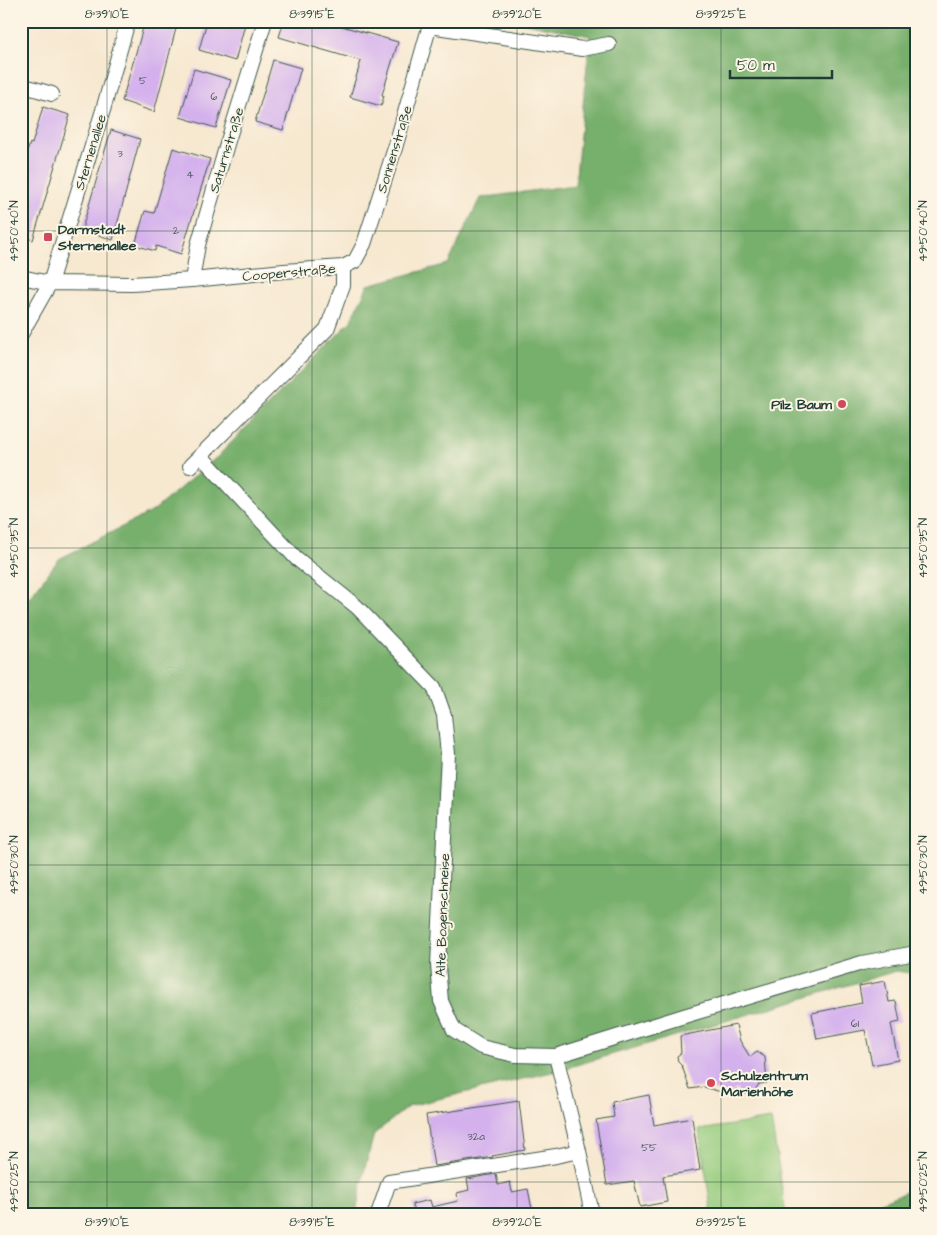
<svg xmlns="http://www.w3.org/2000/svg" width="937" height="1235" viewBox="0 0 937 1235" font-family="'Architects Daughter',sans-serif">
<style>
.green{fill:#94cb7d;stroke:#5a8458}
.forest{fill:#77af6c;stroke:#4b7650}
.building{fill:#d4b1ed}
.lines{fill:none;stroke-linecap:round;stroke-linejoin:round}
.minor-casing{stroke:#3f574b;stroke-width:16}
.minor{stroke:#fff;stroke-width:14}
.ticks{fill:none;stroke:#1f3d34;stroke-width:1;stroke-opacity:0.45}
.poi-dot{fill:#d1495b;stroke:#fcf5e5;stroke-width:2}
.labels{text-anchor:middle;stroke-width:4;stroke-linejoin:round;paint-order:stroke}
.number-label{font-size:11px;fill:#4c5a62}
.street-label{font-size:14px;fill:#1f3d34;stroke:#fcf5e5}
.poi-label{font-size:14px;font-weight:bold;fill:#1f3d34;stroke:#fcf5e5;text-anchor:start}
.neatline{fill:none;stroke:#1f3d34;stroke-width:2}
.ticks-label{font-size:12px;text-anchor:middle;fill:#1f3d34}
</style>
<rect width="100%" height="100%" fill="#fcf5e5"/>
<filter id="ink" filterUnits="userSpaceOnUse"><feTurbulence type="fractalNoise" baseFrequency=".02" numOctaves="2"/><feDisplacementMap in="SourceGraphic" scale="10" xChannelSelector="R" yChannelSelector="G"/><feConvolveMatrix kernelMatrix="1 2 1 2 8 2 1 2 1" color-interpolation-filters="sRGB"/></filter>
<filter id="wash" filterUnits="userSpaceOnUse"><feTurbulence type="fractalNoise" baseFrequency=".0096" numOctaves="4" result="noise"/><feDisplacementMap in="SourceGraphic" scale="20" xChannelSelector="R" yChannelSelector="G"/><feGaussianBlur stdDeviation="1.12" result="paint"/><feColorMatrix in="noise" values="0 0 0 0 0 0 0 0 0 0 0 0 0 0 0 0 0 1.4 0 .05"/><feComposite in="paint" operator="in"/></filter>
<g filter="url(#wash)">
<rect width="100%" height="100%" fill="#f7e8d0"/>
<path class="green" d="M 771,1119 L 786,1214 L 712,1214 L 699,1130 Z"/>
<path class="forest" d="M 515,21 L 916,21 L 916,974 L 896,971 L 556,1071 L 409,1106 L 374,1134 L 364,1172 L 356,1214 L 21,1214 L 21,608 L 59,559 L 153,511 L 217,457 L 351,321 L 368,285 L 448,264 L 480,198 L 575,185 L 590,36 Z
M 916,1188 L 916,1214 L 861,1214 L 878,1203 Z"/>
<g id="blocks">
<path class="building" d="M 145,21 L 178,21 L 154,112 L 122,101 Z
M 207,21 L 246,21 L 235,61 L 199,50 Z
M 284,21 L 324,21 L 398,42 L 382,95 L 384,96 L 381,106 L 350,97 L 361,61 L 279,37 Z
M 273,60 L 301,68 L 283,130 L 255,122 Z
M 194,69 L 231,80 L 216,128 L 180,117 Z
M 43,107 L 70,115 L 33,240 L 21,236 L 21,172 L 30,143 L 32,144 Z
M 111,130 L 140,139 L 113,240 L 82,229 Z
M 173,148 L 210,159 L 181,254 L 156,246 L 155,251 L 135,245 L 145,211 L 154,213 Z
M 885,981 L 889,1002 L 896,1001 L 900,1022 L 891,1024 L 898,1060 L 872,1065 L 865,1030 L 817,1039 L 812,1013 L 862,1003 L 859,986 Z
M 736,1025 L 740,1041 L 750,1057 L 757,1052 L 765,1057 L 767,1083 L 759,1084 L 754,1092 L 739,1095 L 737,1089 L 728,1094 L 704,1087 L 690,1089 L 682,1066 L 678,1062 L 677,1056 L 681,1053 L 680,1036 Z
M 649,1095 L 654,1125 L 692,1118 L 700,1170 L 663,1176 L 667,1202 L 640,1207 L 634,1181 L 607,1185 L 596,1120 L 614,1117 L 612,1102 Z
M 519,1101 L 525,1150 L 492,1156 L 493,1157 L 434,1166 L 426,1115 Z
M 496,1174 L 498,1185 L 510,1182 L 512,1192 L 528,1189 L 533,1214 L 415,1214 L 412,1204 L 430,1200 L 432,1207 L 458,1201 L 457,1193 L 469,1190 L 467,1179 Z"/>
</g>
</g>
<g filter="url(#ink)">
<use href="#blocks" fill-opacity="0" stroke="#3f574b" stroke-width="1"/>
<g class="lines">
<g class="minor-casing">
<path id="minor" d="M 430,26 L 582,49 L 609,44
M 21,85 L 52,94
M 21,277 L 50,283 L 132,284 L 192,280 L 284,271 L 343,267 L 355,261 L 364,244 L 395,148 L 431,21
M 192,280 L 198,245 L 227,144 L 265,21
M 21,334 L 50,283 L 103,110 L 128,21
M 201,456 L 296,558 L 357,607 L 434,687 L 444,715 L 448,754 L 438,965 L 441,1001 L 454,1030 L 481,1047 L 515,1055 L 556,1056 L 684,1016 L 862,963 L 916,953
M 190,466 L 327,329 L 343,285 L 343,267
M 556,1056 L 579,1151 L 592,1214
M 378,1214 L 389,1182 L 556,1156 L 579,1151"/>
</g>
<use href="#minor" class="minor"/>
</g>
</g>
<path class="ticks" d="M 107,21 L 107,1214M 312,21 L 312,1214M 517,21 L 517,1214M 721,21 L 721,1214M 21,231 L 916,231M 21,548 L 916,548M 21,865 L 916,865M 21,1182 L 916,1182"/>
<g class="poi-dot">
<rect x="43" y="232" width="10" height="10" rx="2.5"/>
<circle cx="842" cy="404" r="5"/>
<circle cx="711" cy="1083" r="5"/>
</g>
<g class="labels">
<g class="number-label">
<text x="143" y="84">5</text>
<text x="214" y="100">6</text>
<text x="120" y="157">3</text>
<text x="190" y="178">4</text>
<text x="176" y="234">2</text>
<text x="855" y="1027">61</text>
<text x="476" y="1140">32a</text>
<text x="649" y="1151">55</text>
</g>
<g class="street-label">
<text transform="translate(394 149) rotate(-73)" y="5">Sonnenstraße</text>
<text transform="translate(226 150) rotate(-73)" y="5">Saturnstraße</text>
<text transform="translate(90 152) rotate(-73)" y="5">Sternenallee</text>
<text transform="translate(289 272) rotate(-5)" y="5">Cooperstraße</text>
<text transform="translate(442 915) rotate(-88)" y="5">Alte Bogenschneise</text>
</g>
<g class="poi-label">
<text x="58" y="234">Darmstadt<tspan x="58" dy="16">Sternenallee</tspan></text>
<text x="832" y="409" text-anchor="end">Pilz Baum</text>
<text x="721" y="1080">Schulzentrum<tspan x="721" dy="16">Marienhöhe</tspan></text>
</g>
</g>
<rect width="937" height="1235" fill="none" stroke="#fcf5e5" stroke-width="55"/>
<path d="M730 70v8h102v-8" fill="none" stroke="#1f3d34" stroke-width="2.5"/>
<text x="737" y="70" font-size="15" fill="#1f3d34" stroke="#fcf5e5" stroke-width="4" paint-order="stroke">50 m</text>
<rect x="28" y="28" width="882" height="1180" class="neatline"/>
<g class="ticks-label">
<text x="107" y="18">8°39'10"E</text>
<text x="312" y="18">8°39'15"E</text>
<text x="517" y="18">8°39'20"E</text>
<text x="721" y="18">8°39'25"E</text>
<text transform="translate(14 231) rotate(-90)" y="4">49°50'40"N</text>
<text transform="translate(923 231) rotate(-90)" y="4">49°50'40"N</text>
<text transform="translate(14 548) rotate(-90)" y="4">49°50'35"N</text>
<text transform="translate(923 548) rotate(-90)" y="4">49°50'35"N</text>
<text transform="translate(14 865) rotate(-90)" y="4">49°50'30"N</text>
<text transform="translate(923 865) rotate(-90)" y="4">49°50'30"N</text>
<text transform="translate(14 1182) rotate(-90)" y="4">49°50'25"N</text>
<text transform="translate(923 1182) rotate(-90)" y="4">49°50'25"N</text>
<text x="107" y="1226">8°39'10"E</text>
<text x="312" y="1226">8°39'15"E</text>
<text x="517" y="1226">8°39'20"E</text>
<text x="721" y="1226">8°39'25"E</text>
</g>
</svg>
